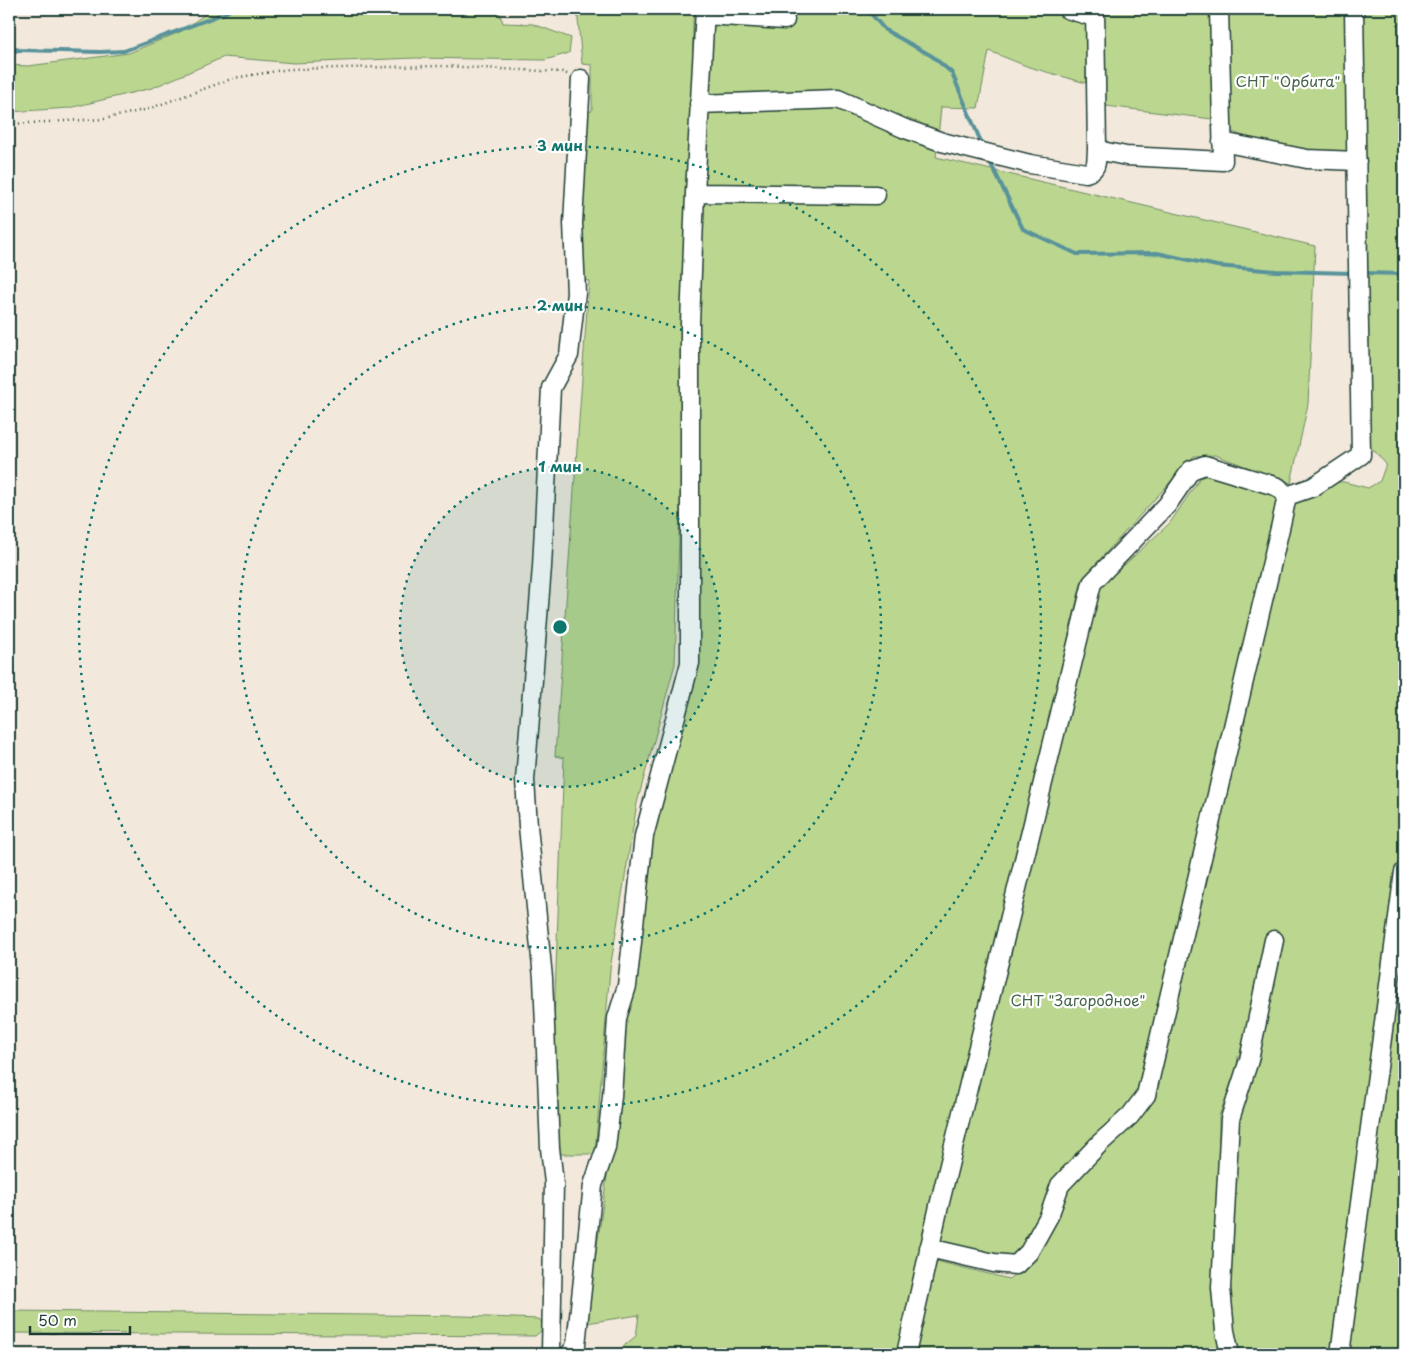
<svg xmlns="http://www.w3.org/2000/svg" width="1413" height="1363" viewBox="0 0 1413 1363" font-family="'Playpen Sans',sans-serif">
<style>
.green{fill:#bbd78f;stroke:#6d8a62}
.lines{fill:none;stroke-linecap:round;stroke-linejoin:round}
.stream{stroke:#59929b;stroke-width:4}
.minor-casing{stroke:#1f3d34;stroke-width:21}
.path{stroke:#1f3d34;stroke-width:2.5;stroke-dasharray:1 4;stroke-linecap:butt}
.minor{stroke:#fff;stroke-width:18}
.ring{fill:none;stroke:#0f766e;stroke-width:2.5;stroke-dasharray:2.5 5}
.labels{text-anchor:middle;stroke-width:4.5;stroke-linejoin:round;paint-order:stroke}
.park-label{font-size:15px;fill:#46644b;stroke:#fff}
.centre{fill:#0f766e;stroke:#fff;stroke-width:2.5}
.ring-label{font-size:15px;text-anchor:middle;font-weight:bold;fill:#0f766e;stroke:#fff;stroke-width:4.5;stroke-linejoin:round;paint-order:stroke}
</style>
<rect width="100%" height="100%" fill="#f2e8db"/>
<filter id="ink" filterUnits="userSpaceOnUse"><feTurbulence type="fractalNoise" baseFrequency=".02" numOctaves="2"/><feDisplacementMap in="SourceGraphic" scale="10" xChannelSelector="R" yChannelSelector="G"/><feConvolveMatrix kernelMatrix="1 2 1 2 8 2 1 2 1" color-interpolation-filters="sRGB"/></filter>
<g filter="url(#ink)">
<path class="green" d="M 212,9 L 498,9 L 503,23 L 533,24 L 571,38 L 569,53 L 545,60 L 415,58 L 294,63 L 224,57 L 152,88 L 69,108 L 9,112 L 9,65 L 28,66 L 129,53 L 182,31 Z
M 577,9 L 693,9 L 693,99 L 675,664 L 637,803 L 610,969 L 595,1154 L 549,1154 L 564,758 L 555,756 L 589,281 L 578,280 L 578,112 L 592,111 L 592,65 L 582,64 Z
M 707,9 L 1047,9 L 1087,20 L 1086,83 L 1029,67 L 989,51 L 978,108 L 941,107 L 936,157 L 1315,246 L 1308,404 L 1291,483 L 1215,455 L 1194,456 L 1082,579 L 1012,876 L 896,1354 L 614,1354 L 636,1336 L 639,1315 L 586,1323 L 610,1155 L 635,891 L 690,665 Z
M 1104,9 L 1213,9 L 1212,119 L 1106,106 Z
M 1225,9 L 1349,9 L 1353,155 L 1265,144 L 1227,130 Z
M 1358,9 L 1404,9 L 1404,821 L 1337,1354 L 1239,1354 L 1231,1325 L 1226,1286 L 1235,1129 L 1245,1051 L 1238,1056 L 1237,1067 L 1219,1116 L 1219,1168 L 1214,1248 L 1214,1306 L 1221,1354 L 921,1354 L 909,1350 L 932,1260 L 1009,1279 L 1034,1257 L 1067,1187 L 1134,1121 L 1294,500 L 1330,482 L 1344,482 L 1368,488 L 1380,481 L 1386,464 L 1367,443 Z
M 1209,470 L 1278,496 L 1247,643 L 1147,1059 L 1137,1090 L 1118,1117 L 1088,1142 L 1067,1166 L 1019,1256 L 998,1259 L 935,1242 L 1097,590 L 1170,523 L 1200,478 Z
M 1404,912 L 1404,1354 L 1345,1354 Z
M 9,1311 L 462,1316 L 539,1319 L 542,1323 L 541,1331 L 535,1336 L 9,1333 Z"/>
<g class="lines">
<path class="stream" d="M 867,9 L 885,30 L 932,56 L 952,73 L 983,147
M 9,47 L 19,50 L 100,52 L 124,51 L 225,13 L 231,9
M 9,54 L 18,50
M 989,160 L 1023,229 L 1077,254 L 1157,253 L 1217,266 L 1276,271 L 1352,273
M 1362,273 L 1404,274"/>
<g class="minor-casing">
<path id="minor" d="M 1067,9 L 1094,17
M 1095,9 L 1097,150 L 1126,156 L 1223,161 L 1219,9
M 705,15 L 785,20
M 699,104 L 838,99 L 903,128 L 942,142 L 1030,164 L 1086,173 C 1098,169 1096,162 1097,150
M 1222,142 L 1307,159 L 1357,161
M 695,193 L 876,195
M 1287,496 L 1313,487 L 1361,455 L 1354,9
M 551,1354 L 554,1183 L 550,1148 L 543,978 L 528,826 L 525,780 L 542,567 L 551,388 L 569,355 L 576,293 L 573,223 L 581,79
M 570,1354 L 576,1345 L 593,1185 L 606,1148 L 612,1096 L 617,1018 L 627,986 L 644,836 L 690,663 L 690,324 L 695,193 L 705,9
M 906,1354 L 939,1206 L 1092,583 L 1167,505 L 1191,470 L 1205,465 L 1278,487 L 1287,496 L 1281,524 L 1146,1095 L 1130,1116 L 1100,1143 L 1060,1185 L 1049,1216 L 1029,1252 L 1016,1265 L 994,1263 L 929,1248
M 1230,1354 L 1225,1331 L 1221,1288 L 1230,1119 L 1249,1060 L 1274,940
M 1340,1354 L 1404,872"/>
</g>
<path class="path" d="M 9,124 L 104,119 L 148,109 L 234,78 L 289,69 L 440,66 L 562,72 L 567,74"/>
<use href="#minor" class="minor"/>
</g>
</g>
<circle cx="560" cy="627" r="160" fill="#0f766e" fill-opacity=".12"/>
<g class="ring">
<circle cx="560" cy="627" r="160"/>
<circle cx="560" cy="627" r="321"/>
<circle cx="560" cy="627" r="481"/>
</g>
<g class="labels">
<g class="park-label">
<text x="1288" y="87">CНТ "Орбита"</text>
<text x="1078" y="1006">СНТ "Загородное"</text>
</g>
</g>
<circle cx="560" cy="627" r="8" class="centre"/>
<g class="ring-label">
<text x="560" y="151">3 мин</text>
<text x="560" y="311">2 мин</text>
<text x="560" y="472">1 мин</text>
</g>
<rect width="1413" height="1363" fill="none" stroke="#fff" stroke-width="30"/>
<rect x="15" y="15" width="1383" height="1333" fill="none" stroke="#1f3d34" stroke-width="2" filter="url(#ink)"/>
<path d="M30 1326v8h100v-8" fill="none" stroke="#1f3d34" stroke-width="2.5"/>
<text x="38" y="1326" font-size="15" fill="#1f3d34" stroke="#ffffff" stroke-width="4" paint-order="stroke">50 m</text>
</svg>
